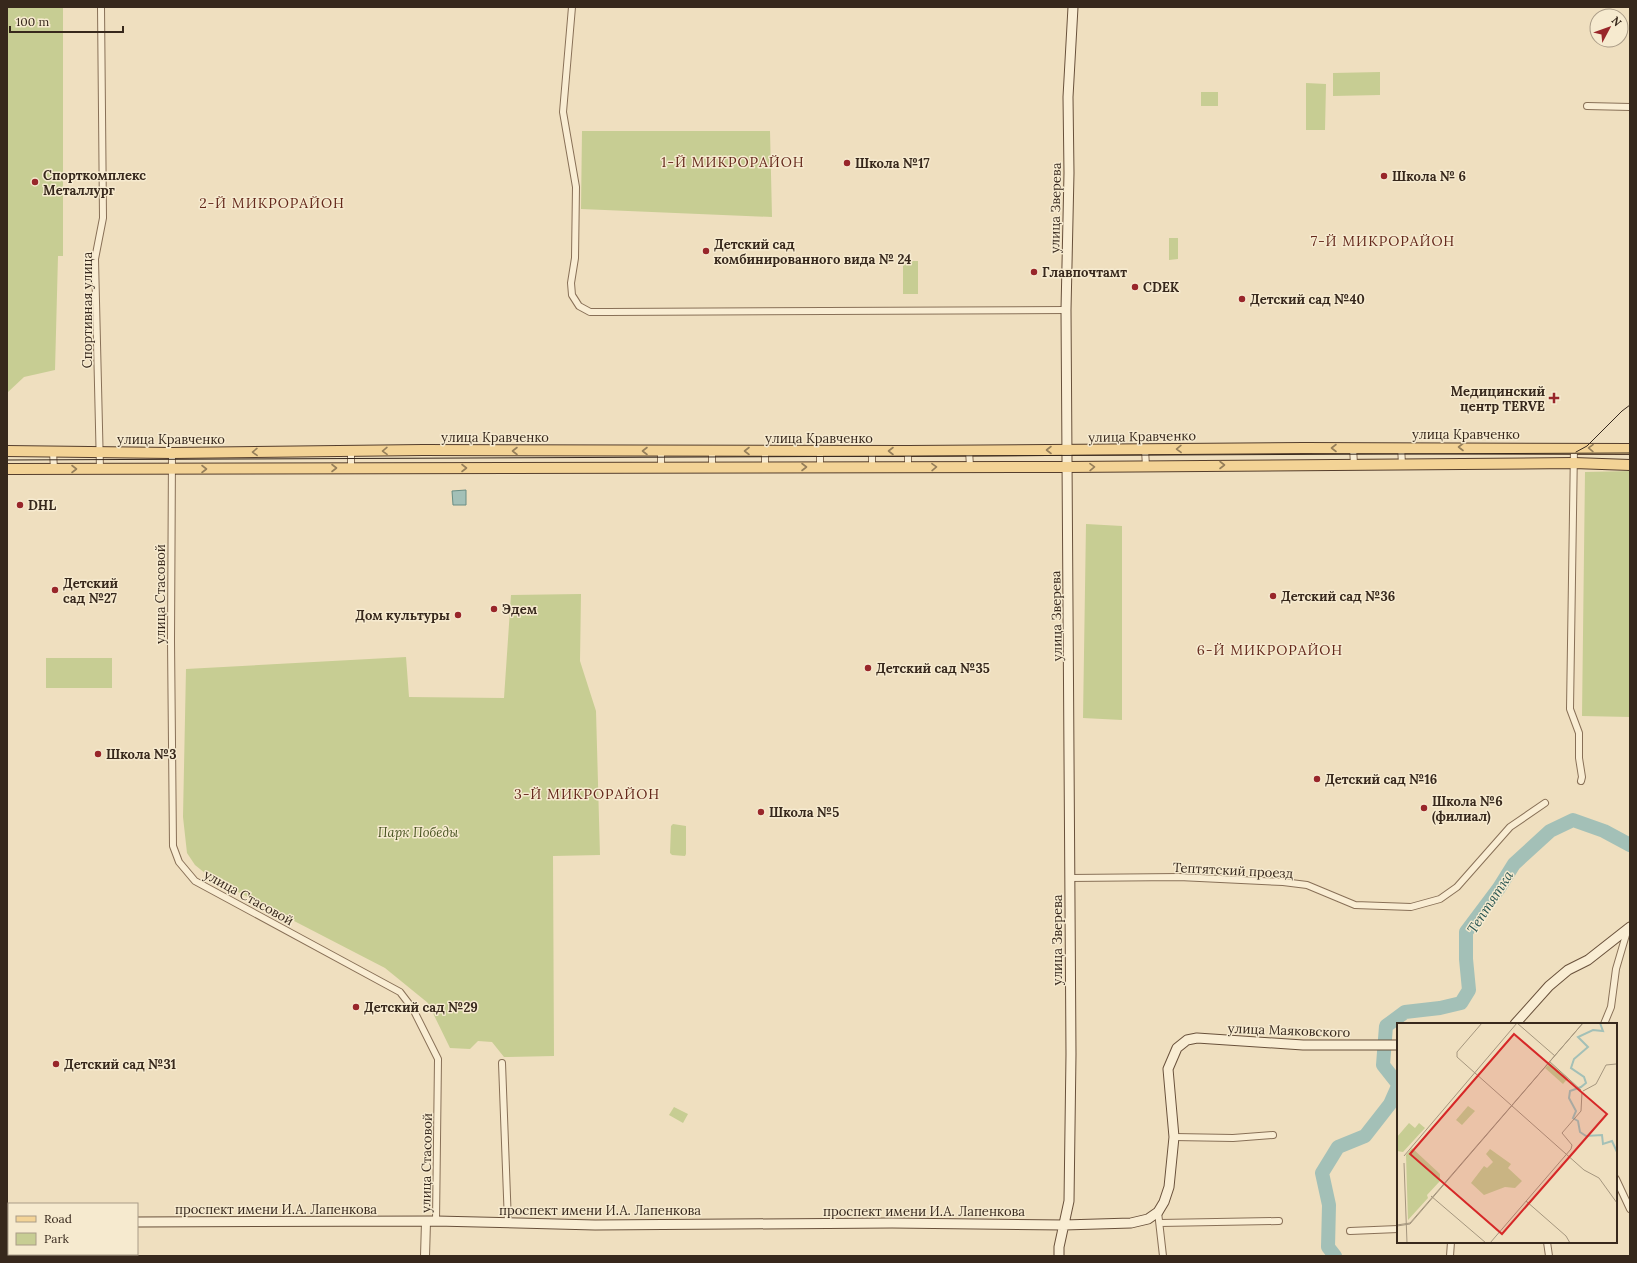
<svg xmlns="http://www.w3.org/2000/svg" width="1637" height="1263" viewBox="0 0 1637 1263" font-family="Lora,serif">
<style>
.green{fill:#c7cd93}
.water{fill:#a3c0b7;stroke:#6a8e84}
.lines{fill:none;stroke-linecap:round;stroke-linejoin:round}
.river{stroke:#a3c0b7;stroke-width:14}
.minor-casing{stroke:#887057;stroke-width:8}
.tertiary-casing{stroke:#887057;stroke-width:10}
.secondary-casing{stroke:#69513b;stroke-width:11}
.primary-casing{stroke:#553e2c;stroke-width:12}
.minor{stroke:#f9edd3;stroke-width:6}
.tertiary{stroke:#f9edd3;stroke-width:8}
.secondary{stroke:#f9edd3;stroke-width:9}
.primary{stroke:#f3d396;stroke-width:10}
.tram{stroke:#37281c;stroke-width:1}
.oneway{stroke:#957e59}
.poi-dot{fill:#98262a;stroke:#f6eacf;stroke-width:1.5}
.labels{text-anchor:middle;stroke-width:3;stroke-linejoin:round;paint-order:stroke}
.poi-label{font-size:13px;font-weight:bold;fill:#37281c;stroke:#f6eacf;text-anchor:start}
.street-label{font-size:13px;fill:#37281c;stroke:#f6eacf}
.park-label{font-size:13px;font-style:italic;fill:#495422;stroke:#f6eacf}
.neighbourhood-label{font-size:14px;letter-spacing:1px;fill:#64281b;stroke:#f6eacf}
.water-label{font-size:14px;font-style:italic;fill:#2b5753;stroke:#f6eacf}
.inset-river{fill:none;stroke:#a3c0b7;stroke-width:2}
.inset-road{fill:none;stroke:#a5967e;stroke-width:1}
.view{fill:#d62828;fill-opacity:0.15;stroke:#d62828;stroke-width:2}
.inset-edge{fill:none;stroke:#37281c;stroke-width:2}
</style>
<rect width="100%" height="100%" fill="#efdfbf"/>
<path class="green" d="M 7,7 L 63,7 L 63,256 L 58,256 L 55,370 L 24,377 L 7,393 Z
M 1380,72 L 1380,95 L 1333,96 L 1333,73 Z
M 1306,83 L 1326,84 L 1325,130 L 1306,130 Z
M 1201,92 L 1218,92 L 1218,106 L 1201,106 Z
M 582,131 L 770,131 L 772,217 L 581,209 Z
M 1169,238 L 1178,238 L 1178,259 L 1169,260 Z
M 903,261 L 918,261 L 918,294 L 903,294 Z
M 1630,471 L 1630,717 L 1582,716 L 1585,472 Z
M 1086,524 L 1122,526 L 1122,720 L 1083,718 Z
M 581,594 L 580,661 L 596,711 L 600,855 L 553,856 L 554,1056 L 504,1057 L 492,1042 L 478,1041 L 470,1049 L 450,1048 L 428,1003 L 385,968 L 211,878 L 195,865 L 187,853 L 183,817 L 186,669 L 406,657 L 409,697 L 504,698 L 511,595 Z
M 46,658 L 112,658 L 112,688 L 46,688 Z
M 673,824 L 686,826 L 686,854 L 685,856 L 672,855 L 670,853 L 671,826 Z
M 674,1107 L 688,1114 L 683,1123 L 669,1115 Z"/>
<path class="water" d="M 466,490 L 466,505 L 453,505 L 452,491 Z"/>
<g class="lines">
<path class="river" d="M 1398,1084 L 1383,1065 L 1386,1026 L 1405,1012 L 1440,1008 L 1461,1003 L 1469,990 L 1466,959 L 1466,932 L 1499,888 L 1514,864 L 1550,831 L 1573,820 L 1604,831 L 1630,845
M 1335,1256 L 1328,1247 L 1329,1205 L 1322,1173 L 1338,1147 L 1365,1136 L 1390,1104 L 1398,1086"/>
<g class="minor-casing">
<path id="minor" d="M 572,7 L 563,112 L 576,187 L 575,258 L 571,283 L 572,295 L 579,306 L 590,312 L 607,312 L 1066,310
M 1587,106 L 1630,107
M 1401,447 L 1402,464
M 1353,448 L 1354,464
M 1574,448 L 1570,709 L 1579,733 L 1579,758 L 1582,777 L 1581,781
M 1145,450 L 1146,466
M 351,451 L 351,468
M 765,451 L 765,467
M 820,451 L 820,467
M 872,451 L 872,467
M 969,451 L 970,466
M 53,452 L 54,469
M 172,453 L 171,641 L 173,846 L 179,862 L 195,881 L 400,992 L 413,1009 L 438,1059 L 436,1221
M 908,467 L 908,451
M 661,468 L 661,451
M 712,468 L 712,451
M 100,469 L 95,259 L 103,218 L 101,7
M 1069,878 L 1179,877 L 1283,882 L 1307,885 L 1355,905 L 1411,907 L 1440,899 L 1457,887 L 1510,827 L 1545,803
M 1604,1024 L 1611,1007 L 1616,969 L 1628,928
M 502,1063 L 508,1223
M 1174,1137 L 1233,1138 L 1273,1135
M 1616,1179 L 1630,1209
M 1158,1212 L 1163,1256
M 1160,1223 L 1279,1221
M 1350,1231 L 1398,1229
M 1547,1242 L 1549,1256
M 1450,1256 L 1451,1242"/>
</g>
<g class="tertiary-casing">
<path id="tertiary" d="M 425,1256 L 426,1222"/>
</g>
<g class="secondary-casing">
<path id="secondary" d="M 1515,1024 L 1549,986 L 1568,970 L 1588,960 L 1630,927
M 137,1222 L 436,1221 L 595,1225 L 892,1223 L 1064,1225 L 1131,1223 L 1148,1219 L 1158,1212 L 1164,1202 L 1169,1187 L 1174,1137 L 1168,1069 L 1177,1048 L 1187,1040 L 1197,1038 L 1303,1045 L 1398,1045
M 7,1225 L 9,1224
M 1059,1256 L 1059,1247 L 1069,1201 L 1071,1054 L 1066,310 L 1069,173 L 1068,97 L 1073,7"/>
</g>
<g class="primary-casing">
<path id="primary" d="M 7,451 L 172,453 L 423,450 L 908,451 L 1304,448 L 1630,449
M 7,469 L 1067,467 L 1574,463 L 1630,465"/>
</g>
<use href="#minor" class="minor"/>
<use href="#tertiary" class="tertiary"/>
<use href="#secondary" class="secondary"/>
<use href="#primary" class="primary"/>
<path class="tram" d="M 1576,452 L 1587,446 L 1622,411 L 1630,405
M 7,460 L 1630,453"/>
</g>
<defs><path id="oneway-chevron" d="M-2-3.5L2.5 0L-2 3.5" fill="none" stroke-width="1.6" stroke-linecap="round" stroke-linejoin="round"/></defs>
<g class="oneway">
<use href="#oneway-chevron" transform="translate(1461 447) rotate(180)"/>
<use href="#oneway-chevron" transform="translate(1334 448) rotate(-180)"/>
<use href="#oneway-chevron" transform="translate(1591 448) rotate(-179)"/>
<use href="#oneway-chevron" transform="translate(1179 449) rotate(179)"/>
<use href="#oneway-chevron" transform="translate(1049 450) rotate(180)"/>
<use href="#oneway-chevron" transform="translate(385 451) rotate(179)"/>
<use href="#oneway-chevron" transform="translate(515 451) rotate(-180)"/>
<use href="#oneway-chevron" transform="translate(645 451) rotate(180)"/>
<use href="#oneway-chevron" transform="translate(747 451) rotate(-180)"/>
<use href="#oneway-chevron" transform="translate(891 451) rotate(-180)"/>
<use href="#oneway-chevron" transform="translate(255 452) rotate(179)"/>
<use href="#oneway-chevron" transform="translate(1222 465)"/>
<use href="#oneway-chevron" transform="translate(804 467)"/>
<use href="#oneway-chevron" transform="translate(934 467) rotate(-1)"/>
<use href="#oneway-chevron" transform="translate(1092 467) rotate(-1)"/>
<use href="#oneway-chevron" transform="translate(334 468)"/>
<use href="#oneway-chevron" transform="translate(464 468)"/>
<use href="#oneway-chevron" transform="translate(74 469)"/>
<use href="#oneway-chevron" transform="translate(204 469)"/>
</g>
<g class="poi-dot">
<circle cx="847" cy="163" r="4"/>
<circle cx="1384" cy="176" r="4"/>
<circle cx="35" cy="182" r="4"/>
<circle cx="706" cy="251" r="4"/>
<circle cx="1034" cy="272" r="4"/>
<circle cx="1135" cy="287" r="4"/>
<circle cx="1242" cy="299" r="4"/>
<path d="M1552 392h4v4h4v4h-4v4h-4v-4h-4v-4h4z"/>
<circle cx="20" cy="505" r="4"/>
<circle cx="55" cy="590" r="4"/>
<circle cx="1273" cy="596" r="4"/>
<circle cx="494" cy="609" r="4"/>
<circle cx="458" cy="615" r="4"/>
<circle cx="868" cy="668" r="4"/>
<circle cx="98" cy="754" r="4"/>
<circle cx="1317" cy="779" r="4"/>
<circle cx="1424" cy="808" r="4"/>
<circle cx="761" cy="812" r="4"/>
<circle cx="356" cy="1007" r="4"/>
<circle cx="56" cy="1064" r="4"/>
</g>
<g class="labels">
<g class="poi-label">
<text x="855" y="168">Школа №17</text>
<text x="43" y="180">Спорткомплекс<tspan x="43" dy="15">Металлург</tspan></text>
<text x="1392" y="181">Школа № 6</text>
<text x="714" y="249">Детский сад<tspan x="714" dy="15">комбинированного вида № 24</tspan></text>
<text x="1042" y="277">Главпочтамт</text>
<text x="1143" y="292">CDEK</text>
<text x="1250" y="304">Детский сад №40</text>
<text x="1545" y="396" text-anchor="end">Медицинский<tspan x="1545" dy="15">центр TERVE</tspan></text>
<text x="28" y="510">DHL</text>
<text x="63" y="588">Детский<tspan x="63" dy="15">сад №27</tspan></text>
<text x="1281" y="601">Детский сад №36</text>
<text x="502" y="614">Эдем</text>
<text x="450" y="620" text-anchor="end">Дом культуры</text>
<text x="876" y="673">Детский сад №35</text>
<text x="106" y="759">Школа №3</text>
<text x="1325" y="784">Детский сад №16</text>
<text x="1432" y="806">Школа №6<tspan x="1432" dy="15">(филиал)</tspan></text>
<text x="769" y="817">Школа №5</text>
<text x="364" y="1012">Детский сад №29</text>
<text x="64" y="1069">Детский сад №31</text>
</g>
<g class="street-label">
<text transform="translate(1055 208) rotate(-89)" y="5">улица Зверева</text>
<text transform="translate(87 310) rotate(-90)" y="5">Спортивная улица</text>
<text x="1466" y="439">улица Кравченко</text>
<text transform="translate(1142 436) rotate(-1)" y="5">улица Кравченко</text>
<text x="495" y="442">улица Кравченко</text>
<text x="819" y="443">улица Кравченко</text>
<text x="171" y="444">улица Кравченко</text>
<text transform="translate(160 594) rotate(-90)" y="5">улица Стасовой</text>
<text transform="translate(1056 616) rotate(-91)" y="5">улица Зверева</text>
<text transform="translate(1233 870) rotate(3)" y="5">Тептятский проезд</text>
<text transform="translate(249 897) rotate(29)" y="5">улица Стасовой</text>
<text transform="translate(1057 940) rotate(-90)" y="5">улица Зверева</text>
<text transform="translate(1289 1030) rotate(2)" y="5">улица Маяковского</text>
<text transform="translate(426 1163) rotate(-89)" y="5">улица Стасовой</text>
<text x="276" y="1214">проспект имени И.А. Лапенкова</text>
<text x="600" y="1215">проспект имени И.А. Лапенкова</text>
<text x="924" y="1216">проспект имени И.А. Лапенкова</text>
</g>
<g class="park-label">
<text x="418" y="837">Парк Победы</text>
</g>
<g class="neighbourhood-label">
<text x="733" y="167">1-Й МИКРОРАЙОН</text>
<text x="272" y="208">2-Й МИКРОРАЙОН</text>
<text x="1383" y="246">7-Й МИКРОРАЙОН</text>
<text x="1270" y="655">6-Й МИКРОРАЙОН</text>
<text x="587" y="799">3-Й МИКРОРАЙОН</text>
</g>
<g class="water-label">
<text transform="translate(1490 902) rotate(-57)" y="5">Тептятка</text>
</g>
</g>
<g transform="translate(1397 1023)">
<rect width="220" height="220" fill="#efdfbf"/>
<path d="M 153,40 L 171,55 L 166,61 L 148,45 ZM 71,83 L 78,88 L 65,102 L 59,97 ZM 12,100 L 18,105 L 22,100 L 28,105 L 6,129 L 0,128 L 0,114 ZM 15,125 L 43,151 L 43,158 L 30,172 L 31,175 L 11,197 L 9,132 ZM 93,126 L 114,141 L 111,145 L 125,158 L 118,165 L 108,164 L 87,172 L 74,160 L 87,143 L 90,145 L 96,139 L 89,131 Z" fill="#c7cd93"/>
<path class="inset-river" d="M 203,0 L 206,8 L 196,7 L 181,14 L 191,24 L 177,36 L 174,45 L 187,54 L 189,60 L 184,64 L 173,68 L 172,75 L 179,88 L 176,95 L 181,98 L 183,109 L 189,113 L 205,112 L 206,121 L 215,118 L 220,129"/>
<path class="inset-road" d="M 85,0 L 60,29 L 60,34 L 187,147 L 202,155 L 220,180M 120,0 L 158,33M 152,38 L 184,67M 186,68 L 199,61 L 209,42 L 219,41M 7,133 L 120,0M 7,140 L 10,220M 34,173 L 89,220M 129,178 L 169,213 L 173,220M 0,202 L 13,200 L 186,0M 0,203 L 13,201 L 186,0M 93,220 L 174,126 L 175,122 L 165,110 L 184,88 L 185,69"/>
<path class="view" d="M 117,11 L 210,91 L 105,211 L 13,131 Z"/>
<rect width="220" height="220" class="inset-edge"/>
</g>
<rect width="1637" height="1263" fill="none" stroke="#37281c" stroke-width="16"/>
<rect x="8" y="1203" width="130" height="52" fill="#f6eacf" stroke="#aa9c87"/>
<rect x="16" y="1216" width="20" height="6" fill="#f3d396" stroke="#aa9c87"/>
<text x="44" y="1223" font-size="12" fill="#37281c">Road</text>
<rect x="16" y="1233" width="20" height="12" fill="#c7cd93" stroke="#aa9c87"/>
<text x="44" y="1243" font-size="12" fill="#37281c">Park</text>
<g transform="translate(1609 28) rotate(49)"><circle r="19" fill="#f6eacf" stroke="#aa9c87"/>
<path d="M0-3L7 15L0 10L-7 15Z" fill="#98262a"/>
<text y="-6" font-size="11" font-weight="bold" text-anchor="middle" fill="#37281c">N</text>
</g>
<path d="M10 26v6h113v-6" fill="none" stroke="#37281c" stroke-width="2"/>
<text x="16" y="26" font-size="12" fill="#37281c" stroke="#f6eacf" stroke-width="3" paint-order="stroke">100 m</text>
</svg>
